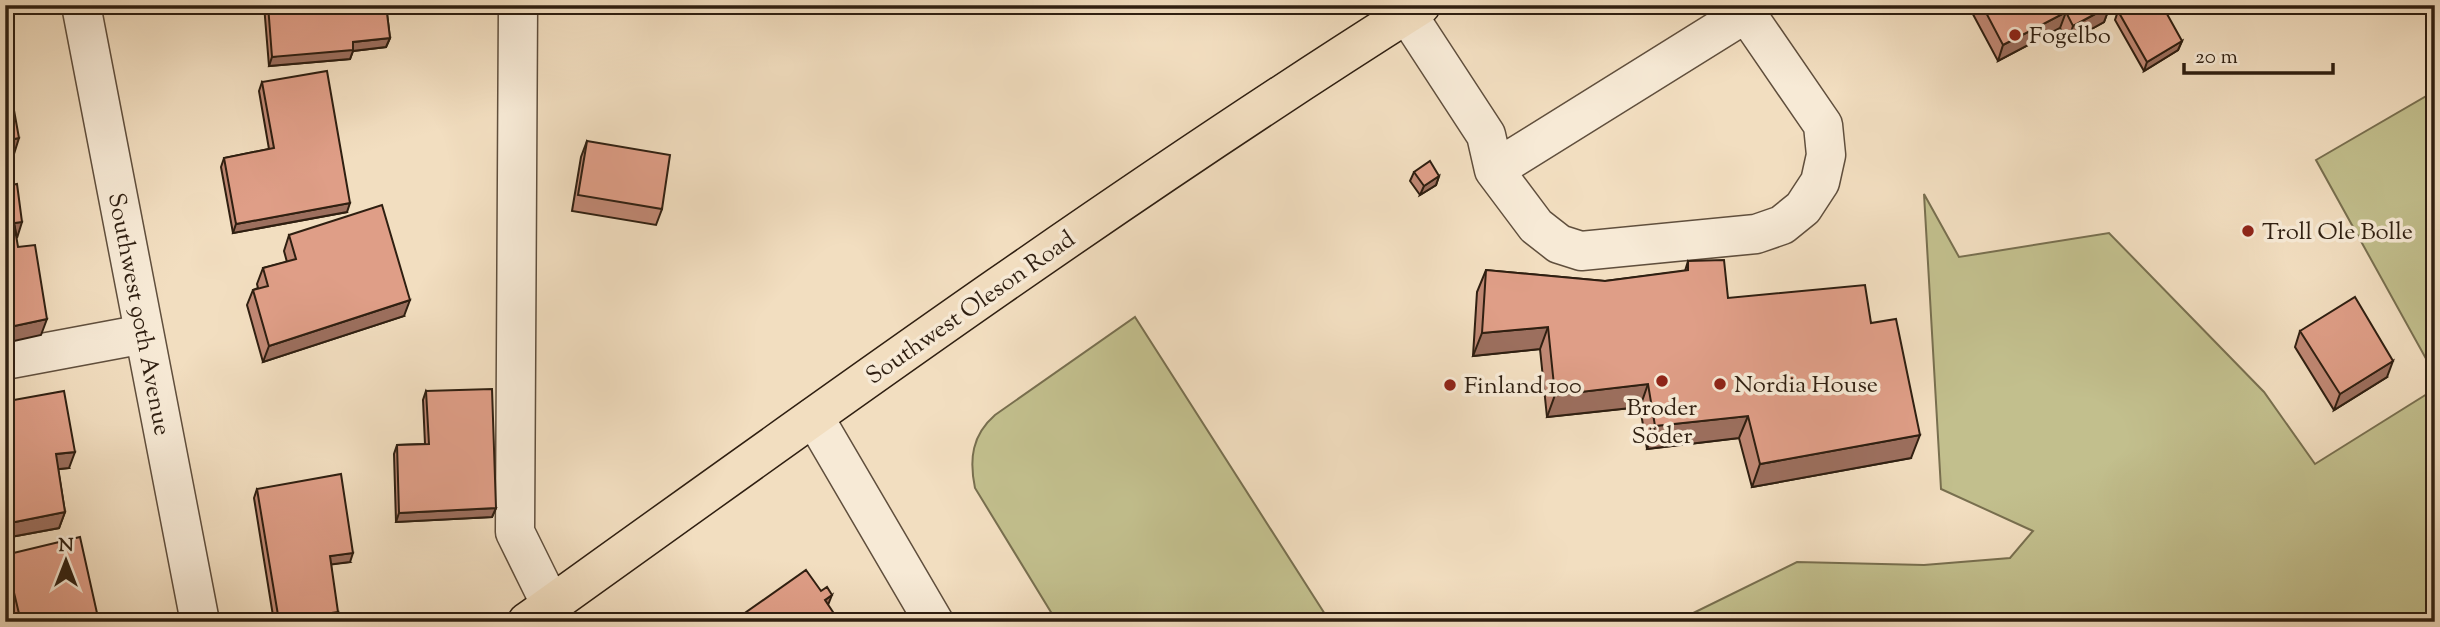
<svg xmlns="http://www.w3.org/2000/svg" width="2440" height="627" viewBox="0 0 2440 627" font-family="'Sorts Mill Goudy',serif">
<style>
.green{fill:#c2bf8d;stroke:#786f4f;stroke-width:2}
.lines{fill:none;stroke-linecap:round;stroke-linejoin:round}
.minor-casing{stroke:#604f3d;stroke-width:41}
.major-casing{stroke:#2f1f11;stroke-width:41}
.minor{stroke:#f7ead6;stroke-width:38}
.major{stroke:#f2dec0;stroke-width:38}
.wall{fill:#c08874;stroke:#2f1f11;stroke-width:2}
.shaded-wall{fill:#9c6f5e;stroke:#2f1f11;stroke-width:2}
.building{fill:#df9e87;stroke:#2f1f11;stroke-width:2}
.poi-dot{fill:#8f2418;stroke:#f7ead6;stroke-width:2.5}
.labels{text-anchor:middle;stroke-width:7;stroke-linejoin:round;paint-order:stroke}
.poi-label{font-size:24px;fill:#2f1f11;stroke:#f7ead6;text-anchor:start}
.street-label{font-size:24px;fill:#2f1f11;stroke:#f7ead6}
</style>
<rect width="100%" height="100%" fill="#f2dec0"/>
<filter id="stains"><feTurbulence type="fractalNoise" baseFrequency=".00286" numOctaves="4"/><feColorMatrix values="0 0 0 0 .2 0 0 0 0 .09 0 0 0 0 .02 0 0 0 .5 -.17"/></filter>
<radialGradient id="worn" r=".72"><stop offset=".6" stop-color="#630" stop-opacity="0"/><stop offset="1" stop-color="#630" stop-opacity=".3"/></radialGradient>
<path class="green" d="M 2435,91 L 2435,375 L 2316,160 Z
M 1924,194 L 1959,257 L 2109,233 L 2264,392 L 2315,464 L 2435,389 L 2435,622 L 1675,622 L 1797,562 L 1924,565 L 2010,558 L 2033,531 L 1941,489 Z
M 1135,317 L 1330,622 L 1057,622 L 975,488 C 969,459 972,435 995,415 Z"/>
<g class="lines">
<g class="minor-casing">
<path id="minor" d="M 81,5 L 200,622
M 518,5 L 515,532 L 551,605
M 1407,14 L 1486,135 L 1494,170 L 1536,226 L 1559,244 L 1581,251 L 1756,234 L 1782,225 L 1803,208 L 1820,182 L 1826,155 L 1823,125 L 1746,13 L 1494,170
M 5,360 L 144,334
M 814,417 L 934,622"/>
</g>
<g class="major-casing">
<path id="major" d="M 527,622 C 821,411 1115,198 1421,5"/>
</g>
<use href="#minor" class="minor"/>
<use href="#major" class="major"/>
</g>
<path class="wall" d="M 264,5 L 386,5 L 390,38 L 386,47 L 353,51 L 350,59 L 269,66 Z
M 1968,5 L 2110,5 L 2104,22 L 2068,42 L 2060,28 L 1998,61 Z
M 2118,11 L 2182,41 L 2178,50 L 2144,71 L 2115,20 Z
M 262,82 L 347,212 L 233,233 L 221,167 L 224,158 L 269,149 L 259,91 Z
M 587,141 L 662,209 L 656,225 L 572,211 L 581,157 Z
M 1414,172 L 1439,176 L 1436,185 L 1420,195 L 1410,181 Z
M 289,235 L 404,316 L 263,362 L 247,305 L 253,290 L 258,288 L 257,284 L 263,268 L 287,262 L 284,251 Z
M 1688,261 L 1728,298 L 1871,323 L 1911,458 L 1752,487 L 1739,438 L 1647,449 L 1640,407 L 1547,417 L 1540,349 L 1473,356 L 1477,292 L 1486,270 L 1605,281 L 1685,271 Z
M 2300,331 L 2387,377 L 2334,410 L 2295,347 Z
M 426,391 L 496,508 L 492,517 L 396,522 L 394,454 L 397,445 L 425,444 L 423,400 Z
M 8,401 L 69,468 L 58,469 L 65,512 L 59,528 L 5,538 L 5,409 Z
M 257,489 L 350,562 L 331,564 L 334,621 L 274,622 L 254,498 Z
M 5,555 L 99,622 L 11,622 L 5,595 Z"/>
<path class="shaded-wall" d="M 2110,6 L 2104,22 L 2068,42 L 2073,26 Z
M 2066,12 L 2060,28 L 1998,61 L 2003,45 Z
M 390,38 L 386,47 L 353,51 L 350,59 L 269,66 L 272,57 L 353,42 Z
M 2182,41 L 2178,50 L 2144,71 L 2147,62 Z
M 19,138 L 14,154 L 5,156 L 5,141 Z
M 1439,176 L 1436,185 L 1420,195 L 1424,186 Z
M 350,203 L 347,212 L 233,233 L 236,224 Z
M 22,222 L 17,238 L 14,223 Z
M 410,300 L 404,316 L 263,362 L 269,346 Z
M 47,319 L 41,335 L 5,343 L 5,328 Z
M 1548,327 L 1540,349 L 1473,356 L 1482,333 Z
M 2393,361 L 2387,377 L 2334,410 L 2340,394 Z
M 1648,384 L 1640,407 L 1547,417 L 1555,395 Z
M 1748,416 L 1739,438 L 1647,449 L 1655,426 Z
M 1920,435 L 1911,458 L 1752,487 L 1760,464 Z
M 75,452 L 69,468 L 50,470 L 56,454 Z
M 496,508 L 492,517 L 396,522 L 399,513 Z
M 65,512 L 59,528 L 5,538 L 5,524 Z
M 353,553 L 350,562 L 327,565 L 330,556 Z
M 832,595 L 826,610 L 825,600 Z
M 338,612 L 334,621 L 279,622 Z"/>
<path class="building" d="M 268,5 L 386,5 L 390,38 L 353,42 L 353,50 L 272,57 Z
M 1982,5 L 2110,5 L 2110,6 L 2073,26 L 2066,12 L 2003,45 Z
M 2127,5 L 2162,5 L 2182,41 L 2147,62 L 2118,11 Z
M 327,71 L 350,203 L 236,224 L 224,158 L 274,148 L 262,82 Z
M 8,77 L 19,138 L 5,141 L 5,78 Z
M 587,141 L 670,155 L 662,209 L 578,195 Z
M 1430,161 L 1439,176 L 1424,186 L 1414,172 Z
M 17,184 L 22,222 L 14,223 L 18,247 L 35,245 L 47,319 L 5,328 L 5,186 Z
M 382,205 L 410,300 L 269,346 L 253,290 L 268,286 L 263,268 L 296,259 L 289,235 Z
M 1724,260 L 1728,298 L 1865,285 L 1871,323 L 1896,319 L 1920,435 L 1760,464 L 1748,416 L 1655,426 L 1648,384 L 1555,395 L 1548,327 L 1482,333 L 1486,270 L 1605,281 L 1688,270 L 1688,261 Z
M 2355,297 L 2393,361 L 2340,394 L 2300,331 Z
M 492,389 L 496,508 L 399,513 L 397,445 L 429,444 L 426,391 Z
M 64,391 L 75,452 L 56,454 L 65,512 L 5,524 L 5,418 L 11,417 L 8,401 Z
M 341,474 L 353,553 L 330,556 L 338,612 L 279,621 L 257,489 Z
M 80,537 L 99,622 L 21,622 L 5,555 Z
M 806,570 L 821,591 L 827,587 L 832,595 L 825,600 L 839,621 L 838,622 L 732,622 Z"/>
<g class="poi-dot">
<circle cx="2015" cy="35" r="7"/>
<circle cx="2248" cy="231" r="7"/>
<circle cx="1662" cy="381" r="7"/>
<circle cx="1720" cy="384" r="7"/>
<circle cx="1450" cy="385" r="7"/>
</g>
<g class="labels">
<g class="poi-label">
<text x="2029" y="43">Fogelbo</text>
<text x="2262" y="239">Troll Ole Bolle</text>
<text x="1734" y="392">Nordia House</text>
<text x="1464" y="393">Finland 100</text>
<text x="1662" y="415" text-anchor="middle">Broder<tspan x="1662" dy="28">Söder</tspan></text>
</g>
<g class="street-label">
<text transform="translate(970 307) rotate(-35)" y="8">Southwest Oleson Road</text>
<text transform="translate(140 314) rotate(79)" y="8">Southwest 90th Avenue</text>
</g>
</g>
<rect width="2440" height="627" fill="none" stroke="#f2dec0" stroke-width="28"/>
<rect x="7" y="7" width="2426" height="613" fill="none" stroke="#2f1f11" stroke-width="3.5"/>
<rect x="14" y="14" width="2412" height="599" fill="none" stroke="#2f1f11" stroke-width="2"/>
<g transform="translate(66 561)" stroke="#f7ead6" stroke-width="5" paint-order="stroke">
<path d="M0-5L12 26L0 18L-12 26Z" fill="#2f1f11"/>
<text y="-10" font-size="19" font-weight="bold" text-anchor="middle" fill="#2f1f11">N</text>
</g>
<path d="M2184 63v10h149v-10" fill="none" stroke="#2f1f11" stroke-width="3.5"/>
<text x="2195" y="63" font-size="21" fill="#2f1f11" stroke="#f7ead6" stroke-width="5" paint-order="stroke">20 m</text>
<rect width="100%" height="100%" filter="url(#stains)"/>
<rect width="100%" height="100%" fill="url(#worn)"/>
</svg>
